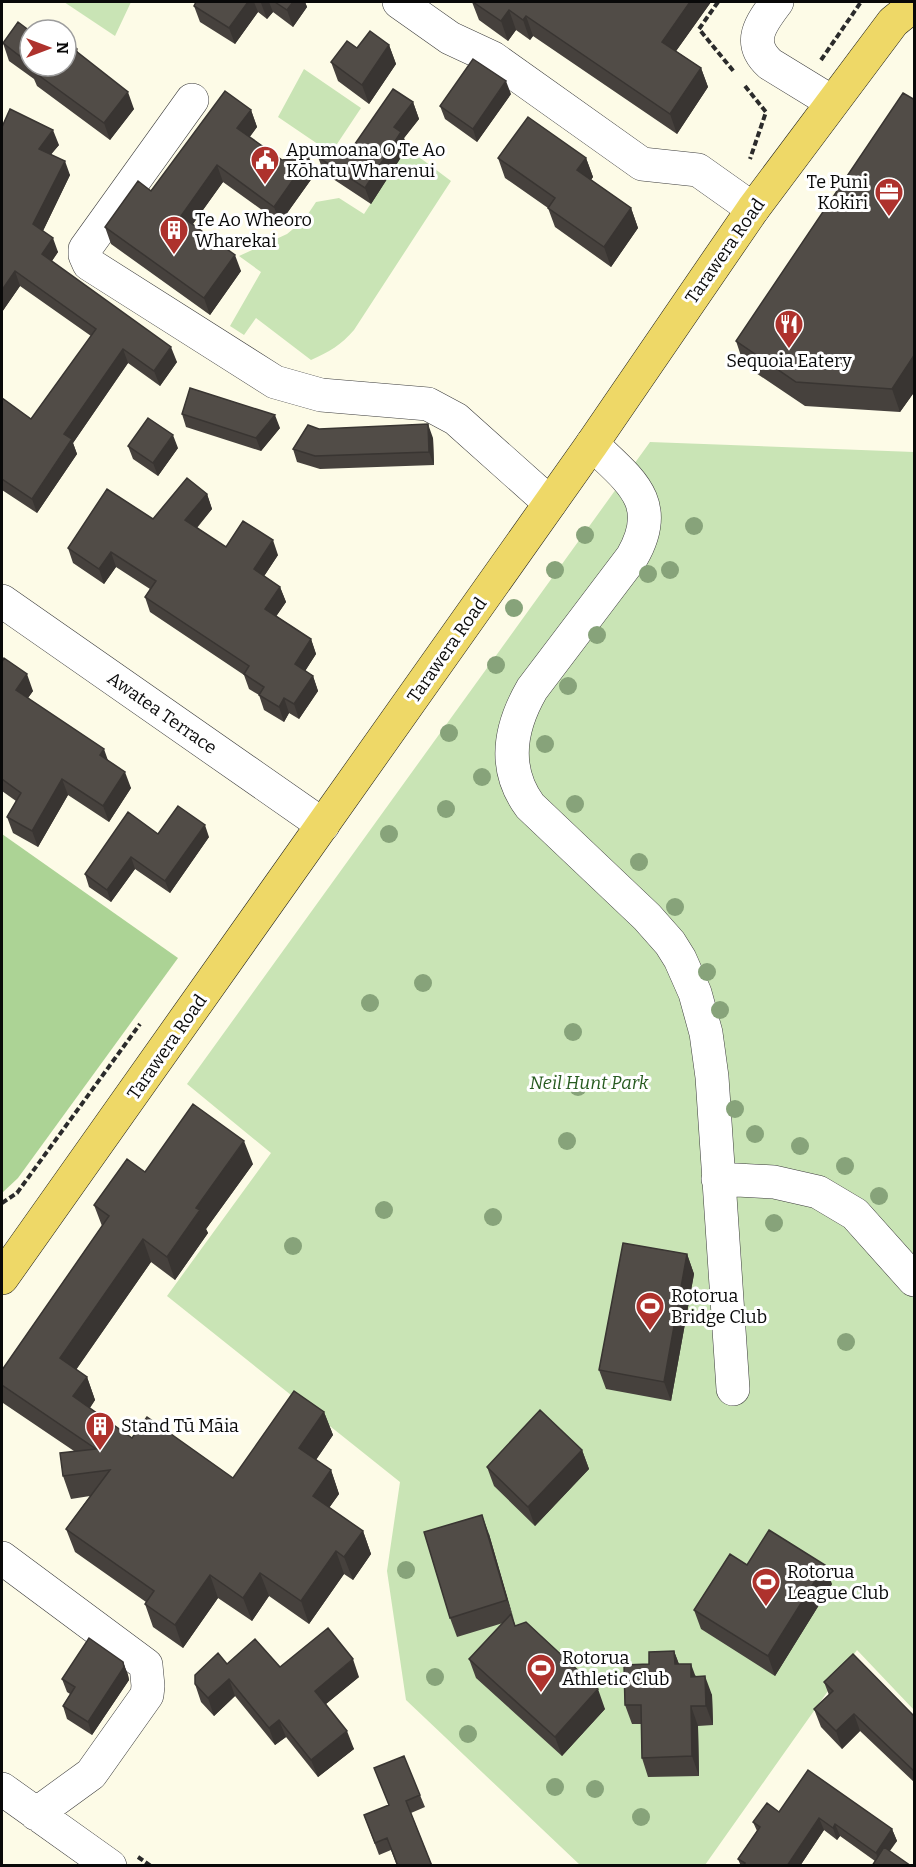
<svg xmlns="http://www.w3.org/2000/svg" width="916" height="1867" viewBox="0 0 916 1867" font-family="Bitter,serif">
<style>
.green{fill:#c9e4b5}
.forest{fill:#acd395}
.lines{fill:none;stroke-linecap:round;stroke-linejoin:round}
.minor-casing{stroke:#3c3c3c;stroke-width:34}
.major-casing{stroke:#1a1a1a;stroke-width:34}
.path{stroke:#2b2b2b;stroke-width:4;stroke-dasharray:6 3;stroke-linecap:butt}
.minor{stroke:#fff;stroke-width:33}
.major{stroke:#eed867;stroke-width:33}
.tree{fill:#87a37a}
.wall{fill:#46413d}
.shaded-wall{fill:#393532}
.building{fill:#514c47;stroke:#393532;stroke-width:1.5}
.labels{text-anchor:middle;stroke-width:6;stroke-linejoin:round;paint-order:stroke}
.poi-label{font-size:18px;fill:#090909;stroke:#fff;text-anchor:start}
.street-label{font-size:18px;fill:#090909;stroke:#fff}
.park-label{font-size:18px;font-style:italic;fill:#275b20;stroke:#fff}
</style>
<rect width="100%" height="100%" fill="#fdfbe7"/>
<path class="green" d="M 64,2 L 131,2 L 115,36 Z
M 304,69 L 361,108 L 331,153 L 278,117 Z
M 407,148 L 451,181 L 354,330 C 341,345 329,352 311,360 L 256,318 L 244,335 L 230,326 L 261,272 L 239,256 L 287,234 L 304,220 L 316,202 L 339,198 L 364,214 Z
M 650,442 L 914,452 L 914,1710 L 857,1650 L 705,1865 L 580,1865 L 406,1700 L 387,1571 L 400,1482 L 167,1296 L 271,1153 L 187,1084 Z"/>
<path class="forest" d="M 2,834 L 178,958 L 18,1178 L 2,1193 Z"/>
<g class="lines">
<g class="minor-casing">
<path id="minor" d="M 399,2 L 450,38 L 493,58 L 642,164 L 698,170 L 753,209
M 777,2 C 761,23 746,42 770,64 L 832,102
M 192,100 L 85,249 L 85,255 L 89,264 L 275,382 L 321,395 L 428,404 L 456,419 L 550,503
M 592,444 C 629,480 664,502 632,557 L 532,689 C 510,727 502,768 530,806 L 647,917 L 670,943 L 680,959 L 695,993 L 706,1033 L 712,1077 L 733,1389
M 2,601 L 323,825
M 718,1179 L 774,1182 L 818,1192 L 855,1214 L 914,1280
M 2,1558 L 146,1665 L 148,1686 L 147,1695 L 91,1774 L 36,1814
M 2,1789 L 110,1866"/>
</g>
<g class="major-casing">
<path id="major" d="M 2,1278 L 592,444 L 753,209 L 893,22 L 914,5"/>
</g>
<path class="path" d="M 718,2 L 699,29 L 735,73
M 821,60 L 861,2
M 745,86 L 766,112 L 750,159
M 2,1203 L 17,1193 L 140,1024
M 138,1857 L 151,1866"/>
<use href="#minor" class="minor"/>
<use href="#major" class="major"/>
</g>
<g class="tree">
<circle cx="694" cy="526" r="9"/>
<circle cx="585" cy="535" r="9"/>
<circle cx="555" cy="570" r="9"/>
<circle cx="670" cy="570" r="9"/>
<circle cx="648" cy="574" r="9"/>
<circle cx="514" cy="608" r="9"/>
<circle cx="597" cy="635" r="9"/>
<circle cx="496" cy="665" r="9"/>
<circle cx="568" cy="686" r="9"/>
<circle cx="449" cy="733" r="9"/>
<circle cx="545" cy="744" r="9"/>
<circle cx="482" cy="777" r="9"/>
<circle cx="575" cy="804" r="9"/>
<circle cx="446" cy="809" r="9"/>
<circle cx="389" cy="834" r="9"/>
<circle cx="639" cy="862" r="9"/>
<circle cx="675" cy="907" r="9"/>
<circle cx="707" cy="972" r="9"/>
<circle cx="423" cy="983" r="9"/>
<circle cx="370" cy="1003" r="9"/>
<circle cx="720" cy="1010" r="9"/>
<circle cx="573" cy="1032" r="9"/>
<circle cx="578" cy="1087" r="9"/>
<circle cx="735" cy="1109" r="9"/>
<circle cx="755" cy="1134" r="9"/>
<circle cx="567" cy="1141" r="9"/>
<circle cx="800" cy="1146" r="9"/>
<circle cx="845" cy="1166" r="9"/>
<circle cx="879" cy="1196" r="9"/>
<circle cx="384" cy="1210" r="9"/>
<circle cx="493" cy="1217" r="9"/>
<circle cx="774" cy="1223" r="9"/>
<circle cx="293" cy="1246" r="9"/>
<circle cx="846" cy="1342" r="9"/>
<circle cx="406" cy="1570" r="9"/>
<circle cx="435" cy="1677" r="9"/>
<circle cx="468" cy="1734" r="9"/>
<circle cx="555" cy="1787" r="9"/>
<circle cx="595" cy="1789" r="9"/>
<circle cx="641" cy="1817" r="9"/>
</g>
<path class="wall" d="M 196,2 L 305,2 L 307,7 L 293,27 L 273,12 L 267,19 L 258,12 L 235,44 L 200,22 L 194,6 Z
M 472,2 L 711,2 L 676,51 L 701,68 L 708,87 L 677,134 L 533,36 L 530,40 L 516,30 L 508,41 L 479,20 Z
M 30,31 L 30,66 L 66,66 L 77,49 L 78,53 L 134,109 L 110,140 L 37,86 L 34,79 L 9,61 L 3,43 Z
M 389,45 L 396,64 L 369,104 L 338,81 L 331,62 L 357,48 Z
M 511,94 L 477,142 L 445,119 L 440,106 Z
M 915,100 L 915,391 L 900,412 L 805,406 L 744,365 L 736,341 Z
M 413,102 L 419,119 L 404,138 L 407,148 L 371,204 L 324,173 L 318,157 L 348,154 Z
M 251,110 L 257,127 L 249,137 L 282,160 L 315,174 L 280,223 L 223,182 L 193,224 L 241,271 L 210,315 L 111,244 L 105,227 Z
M 2,127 L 59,145 L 51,154 L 70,175 L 43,231 L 58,252 L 52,261 L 177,362 L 160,386 L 128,363 L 73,443 L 77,454 L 37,513 L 2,490 L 2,398 L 31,419 L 91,336 L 20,286 L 2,312 Z
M 498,158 L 586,158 L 593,177 L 591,180 L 631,208 L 638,228 L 611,267 L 555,227 L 548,208 L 505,178 Z
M 182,414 L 280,428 L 261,451 L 186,427 Z
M 319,429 L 433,438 L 434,465 L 320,469 L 297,462 L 293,449 Z
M 128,446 L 178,448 L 158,476 L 133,459 Z
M 207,494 L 212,509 L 197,528 L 226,547 L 278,555 L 264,576 L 280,587 L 286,602 L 276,616 L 311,639 L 316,654 L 305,671 L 313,676 L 318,691 L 299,719 L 289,713 L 284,722 L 264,710 L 259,695 L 249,689 L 244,675 L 150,612 L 145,597 L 150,589 L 116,567 L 104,584 L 73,563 L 68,548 L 153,519 Z
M 2,662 L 33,691 L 28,698 L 108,760 L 131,788 L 109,822 L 68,795 L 38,847 L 13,833 L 7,817 L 16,801 L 2,791 Z
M 158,834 L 209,837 L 170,893 L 135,869 L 111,902 L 89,887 L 85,874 Z
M 253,1164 L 206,1229 L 208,1233 L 175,1280 L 151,1262 L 76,1370 L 87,1377 L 95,1400 L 90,1408 L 132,1438 L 233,1478 L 324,1412 L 333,1435 L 316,1460 L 331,1470 L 339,1494 L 329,1508 L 363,1531 L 371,1554 L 353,1580 L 344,1574 L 309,1624 L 269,1596 L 252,1621 L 218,1598 L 183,1648 L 153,1627 L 145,1604 L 146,1602 L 75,1552 L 66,1529 L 90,1496 L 71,1499 L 63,1476 L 74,1451 L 3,1403 L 2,1400 L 2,1370 L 102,1226 L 94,1205 L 145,1172 Z
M 687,1254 L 694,1274 L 671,1401 L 606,1389 L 599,1370 Z
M 582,1450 L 589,1469 L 535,1526 L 494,1486 L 487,1467 Z
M 489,1534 L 515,1625 L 605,1709 L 562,1756 L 476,1678 L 469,1659 L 503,1623 L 457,1637 L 450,1618 Z
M 747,1565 L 832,1584 L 775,1676 L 701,1629 L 694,1610 Z
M 674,1651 L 679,1664 L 696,1676 L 712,1695 L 713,1725 L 698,1726 L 699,1776 L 648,1777 L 642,1758 L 641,1724 L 632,1724 L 625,1705 L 649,1664 Z
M 123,1662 L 128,1675 L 129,1680 L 92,1735 L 67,1719 L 63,1706 L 70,1694 L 67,1692 L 62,1679 Z
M 227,1664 L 280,1667 L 359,1677 L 326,1704 L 354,1749 L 318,1777 L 286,1737 L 275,1745 L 235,1696 L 214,1716 L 201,1702 L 195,1684 Z
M 824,1682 L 915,1717 L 915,1783 L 860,1731 L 842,1749 L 821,1727 L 814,1709 L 829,1695 Z
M 420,1795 L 425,1807 L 411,1813 L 432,1866 L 397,1866 L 391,1850 L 379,1855 L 364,1815 Z
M 779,1812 L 892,1829 L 897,1841 L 875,1861 L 840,1836 L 837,1840 L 824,1830 L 800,1866 L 741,1866 L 738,1859 L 757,1831 L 753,1822 Z"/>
<path class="shaded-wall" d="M 248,2 L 254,2 L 258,12 L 235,44 L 229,28 Z
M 262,2 L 269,2 L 273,12 L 267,19 L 261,3 Z
M 293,2 L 305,2 L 307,7 L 293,27 L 287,10 Z
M 690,2 L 711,2 L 669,61 L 662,42 Z
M 509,10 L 516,30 L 508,41 L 501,21 Z
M 526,16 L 533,36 L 530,40 L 523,20 Z
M 389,45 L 396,64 L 369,104 L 362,85 Z
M 701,68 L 708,87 L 677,134 L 670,114 Z
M 506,81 L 511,94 L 477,142 L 473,129 Z
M 128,92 L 134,109 L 110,140 L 104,123 Z
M 413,102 L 419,119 L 404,138 L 407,148 L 371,204 L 365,188 L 394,127 Z
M 251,110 L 257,127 L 244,145 L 237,128 Z
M 53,130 L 59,145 L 44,163 L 39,149 Z
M 309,157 L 315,174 L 280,223 L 274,207 Z
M 586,158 L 593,177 L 584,189 L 577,170 Z
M 65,161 L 70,175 L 39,239 L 33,224 Z
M 217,165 L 223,182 L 187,232 L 181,216 Z
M 631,208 L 638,228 L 611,267 L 604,247 Z
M 53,238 L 58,252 L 47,268 L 42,254 Z
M 235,255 L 241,271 L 210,315 L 204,298 Z
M 15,271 L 20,286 L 2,312 L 2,290 Z
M 171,347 L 177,362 L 160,386 L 154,371 Z
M 123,349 L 128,363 L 73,443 L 77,454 L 37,513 L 32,499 L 64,434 Z
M 915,354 L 915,391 L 900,412 L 892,389 Z
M 275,415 L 280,428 L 261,451 L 256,438 Z
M 428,424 L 433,438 L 434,465 L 429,452 Z
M 173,435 L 178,448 L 158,476 L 153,463 Z
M 207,494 L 212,509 L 190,535 L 185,520 Z
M 273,540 L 278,555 L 259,584 L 254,569 Z
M 111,552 L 116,567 L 104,584 L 99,569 Z
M 280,587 L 286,602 L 271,624 L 265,609 Z
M 311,639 L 316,654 L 300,679 L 295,664 Z
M 27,674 L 33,691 L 22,706 L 16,690 Z
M 313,676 L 318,691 L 299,719 L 294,704 Z
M 284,698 L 289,713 L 284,722 L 279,707 Z
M 104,749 L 110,766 L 100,755 Z
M 125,772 L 131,788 L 109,822 L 103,806 Z
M 62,779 L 68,795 L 38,847 L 32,831 Z
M 205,825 L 209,837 L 170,893 L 165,881 Z
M 131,857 L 135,869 L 111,902 L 107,890 Z
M 244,1141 L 253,1164 L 206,1229 L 208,1233 L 175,1280 L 167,1257 L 196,1208 Z
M 143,1239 L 151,1262 L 68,1381 L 60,1358 Z
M 687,1254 L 694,1274 L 671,1401 L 664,1382 Z
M 87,1377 L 95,1400 L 82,1419 L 73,1396 Z
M 324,1412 L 333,1435 L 308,1471 L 299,1448 Z
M 582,1450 L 589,1469 L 535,1526 L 528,1507 Z
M 331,1470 L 339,1494 L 321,1519 L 313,1496 Z
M 482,1515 L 489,1534 L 514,1620 L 507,1600 Z
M 363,1531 L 371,1554 L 353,1580 L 344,1557 Z
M 336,1551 L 344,1574 L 309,1624 L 301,1601 Z
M 825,1565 L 832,1584 L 775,1676 L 768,1656 Z
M 260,1573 L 269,1596 L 252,1621 L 243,1598 Z
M 210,1575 L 218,1598 L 183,1648 L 175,1625 Z
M 674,1651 L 681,1670 L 675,1664 Z
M 353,1659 L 359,1677 L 321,1708 L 315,1691 Z
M 123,1662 L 128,1675 L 129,1680 L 92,1735 L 88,1722 Z
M 691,1664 L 698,1683 L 691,1677 Z
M 705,1676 L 712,1695 L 713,1725 L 706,1706 Z
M 229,1679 L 235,1696 L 214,1716 L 208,1698 Z
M 598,1689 L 605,1709 L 562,1756 L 555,1737 Z
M 691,1706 L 698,1726 L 699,1776 L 692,1756 Z
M 854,1714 L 860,1731 L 842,1749 L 836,1731 Z
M 279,1720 L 286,1737 L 275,1745 L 269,1728 Z
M 347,1731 L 354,1749 L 318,1777 L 311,1760 Z
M 819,1818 L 824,1830 L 800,1866 L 787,1866 Z
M 835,1824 L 840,1836 L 837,1840 L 833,1828 Z
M 892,1829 L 897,1841 L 880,1865 L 876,1853 Z"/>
<path class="building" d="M 196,2 L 248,2 L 229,28 L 194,6 Z
M 275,2 L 293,2 L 287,10 Z
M 473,2 L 690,2 L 662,42 L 701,68 L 670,114 L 526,16 L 523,20 L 509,10 L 501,21 Z
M 18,22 L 30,31 L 30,64 L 3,43 Z
M 370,31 L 389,45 L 362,85 L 331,62 L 347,41 L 357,48 Z
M 66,40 L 77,49 L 76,51 L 128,92 L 104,123 L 30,69 L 33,66 L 66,66 Z
M 473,59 L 506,81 L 473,129 L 440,106 Z
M 393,89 L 413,102 L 394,127 L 401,132 L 365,188 L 318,157 L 348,154 Z
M 225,91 L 251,110 L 237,128 L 282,160 L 309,157 L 274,207 L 217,165 L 181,216 L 235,255 L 204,298 L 105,227 L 138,181 L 151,191 Z
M 903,93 L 915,100 L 915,354 L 892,389 L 796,382 L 736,341 Z
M 10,109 L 53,130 L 39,149 L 65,161 L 33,224 L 53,238 L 42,254 L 171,347 L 154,371 L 123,349 L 64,434 L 72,439 L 32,499 L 2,479 L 2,398 L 31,419 L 96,329 L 15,271 L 2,290 L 2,127 Z
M 528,117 L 586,158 L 577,170 L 631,208 L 604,247 L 548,208 L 555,198 L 498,158 Z
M 190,388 L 275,415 L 256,438 L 182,414 Z
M 148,418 L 173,435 L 153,463 L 128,446 Z
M 428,424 L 429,452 L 315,456 L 293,449 L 308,425 L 319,429 Z
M 187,478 L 207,494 L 185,520 L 226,547 L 243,521 L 273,540 L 254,569 L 280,587 L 265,609 L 311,639 L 295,664 L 313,676 L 294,704 L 284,698 L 279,707 L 259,695 L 264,687 L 244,674 L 249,666 L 145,597 L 156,581 L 111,552 L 99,569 L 68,548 L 107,489 L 153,519 Z
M 4,658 L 27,674 L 16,690 L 104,749 L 100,755 L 125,772 L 103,806 L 62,779 L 32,831 L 7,817 L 21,793 L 2,779 L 2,662 Z
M 178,806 L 205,825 L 165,881 L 131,857 L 107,890 L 85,874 L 128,812 L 158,834 Z
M 193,1104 L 244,1141 L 196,1208 L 200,1210 L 167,1257 L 143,1239 L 60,1358 L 87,1377 L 73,1396 L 132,1438 L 147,1417 L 233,1478 L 294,1391 L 324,1412 L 299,1448 L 331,1470 L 313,1496 L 363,1531 L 344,1557 L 336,1551 L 301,1601 L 260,1573 L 243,1598 L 210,1575 L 175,1625 L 145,1604 L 154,1591 L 66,1529 L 110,1470 L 63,1476 L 60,1453 L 96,1449 L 2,1385 L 2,1370 L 109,1216 L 94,1205 L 127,1159 L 145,1172 Z
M 623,1243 L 687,1254 L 664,1382 L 599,1370 Z
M 540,1410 L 582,1450 L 528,1507 L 487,1467 Z
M 482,1515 L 507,1600 L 450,1618 L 424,1532 Z
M 769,1530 L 825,1565 L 768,1656 L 694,1610 L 730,1554 L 747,1565 Z
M 511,1614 L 515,1626 L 526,1622 L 598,1689 L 555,1737 L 469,1659 Z
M 328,1628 L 353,1659 L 315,1691 L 347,1731 L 311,1760 L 279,1720 L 269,1728 L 229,1679 L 208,1698 L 195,1684 L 195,1675 L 218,1653 L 227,1664 L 255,1639 L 280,1667 Z
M 89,1638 L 123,1662 L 124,1667 L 88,1722 L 63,1706 L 75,1687 L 62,1679 Z
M 674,1651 L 675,1664 L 691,1664 L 691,1677 L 705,1676 L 706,1706 L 691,1706 L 692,1756 L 642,1758 L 641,1705 L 625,1705 L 624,1665 L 649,1664 L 649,1652 Z
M 853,1654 L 915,1717 L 915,1772 L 854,1714 L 836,1731 L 814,1709 L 833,1691 L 824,1682 Z
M 404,1756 L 420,1795 L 406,1801 L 432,1866 L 398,1866 L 387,1838 L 375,1843 L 364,1815 L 389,1805 L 374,1768 Z
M 808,1770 L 892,1829 L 876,1853 L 835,1824 L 833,1828 L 819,1818 L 787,1866 L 743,1866 L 745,1863 L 738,1859 L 760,1827 L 753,1822 L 767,1803 L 779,1812 Z
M 884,1847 L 911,1866 L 872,1866 Z"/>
<defs>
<g id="civic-pin" transform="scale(1.5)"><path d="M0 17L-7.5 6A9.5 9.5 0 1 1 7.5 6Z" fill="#ae322d" stroke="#fff"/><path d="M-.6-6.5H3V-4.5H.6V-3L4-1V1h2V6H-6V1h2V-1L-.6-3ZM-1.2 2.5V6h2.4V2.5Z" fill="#fff"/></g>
<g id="office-pin" transform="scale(1.5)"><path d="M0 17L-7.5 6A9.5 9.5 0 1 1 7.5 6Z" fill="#ae322d" stroke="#fff"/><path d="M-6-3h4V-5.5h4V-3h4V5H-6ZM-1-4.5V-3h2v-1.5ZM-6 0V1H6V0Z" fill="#fff"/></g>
<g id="building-pin" transform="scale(1.5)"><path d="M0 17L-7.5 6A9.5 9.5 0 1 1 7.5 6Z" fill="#ae322d" stroke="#fff"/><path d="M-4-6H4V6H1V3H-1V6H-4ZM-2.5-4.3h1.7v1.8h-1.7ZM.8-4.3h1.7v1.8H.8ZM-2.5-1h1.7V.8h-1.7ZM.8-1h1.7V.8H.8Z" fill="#fff"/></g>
<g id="restaurant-pin" transform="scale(1.5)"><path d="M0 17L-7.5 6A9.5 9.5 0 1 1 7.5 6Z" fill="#ae322d" stroke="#fff"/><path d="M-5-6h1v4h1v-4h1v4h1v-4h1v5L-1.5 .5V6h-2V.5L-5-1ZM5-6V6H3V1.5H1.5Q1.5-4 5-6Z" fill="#fff"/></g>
<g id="stadium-pin" transform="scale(1.5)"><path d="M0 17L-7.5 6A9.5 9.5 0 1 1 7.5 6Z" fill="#ae322d" stroke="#fff"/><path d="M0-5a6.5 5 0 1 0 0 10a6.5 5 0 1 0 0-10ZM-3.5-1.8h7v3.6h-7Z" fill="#fff"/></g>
</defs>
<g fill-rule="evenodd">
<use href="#civic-pin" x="265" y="160"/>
<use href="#office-pin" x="889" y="192"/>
<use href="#building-pin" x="174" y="230"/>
<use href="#restaurant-pin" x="789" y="324"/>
<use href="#stadium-pin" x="650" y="1306"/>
<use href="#building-pin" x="100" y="1426"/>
<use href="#stadium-pin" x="766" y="1582"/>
<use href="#stadium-pin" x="541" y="1668"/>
</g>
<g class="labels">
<g class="poi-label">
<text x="286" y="156">Apumoana O Te Ao<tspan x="286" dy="21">Kōhatu Wharenui</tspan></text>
<text x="868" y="188" text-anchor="end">Te Puni<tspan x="868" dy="21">Kokiri</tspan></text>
<text x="195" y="226">Te Ao Wheoro<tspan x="195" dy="21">Wharekai</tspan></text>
<text x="789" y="367" text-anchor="middle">Sequoia Eatery</text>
<text x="671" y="1302">Rotorua<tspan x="671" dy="21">Bridge Club</tspan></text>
<text x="121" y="1432">Stand Tū Māia</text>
<text x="787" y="1578">Rotorua<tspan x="787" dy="21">League Club</tspan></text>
<text x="562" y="1664">Rotorua<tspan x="562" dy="21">Athletic Club</tspan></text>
</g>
<g class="street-label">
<text transform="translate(725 251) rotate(-55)" y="6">Tarawera Road</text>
<text transform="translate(447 650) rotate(-55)" y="6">Tarawera Road</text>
<text transform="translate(162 713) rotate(35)" y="6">Awatea Terrace</text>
<text transform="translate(167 1047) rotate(-55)" y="6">Tarawera Road</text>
</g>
<g class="park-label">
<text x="589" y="1089">Neil Hunt Park</text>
</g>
</g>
<rect width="916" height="1867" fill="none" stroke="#090909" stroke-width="6"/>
<g transform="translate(48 48) rotate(90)"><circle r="28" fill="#ffffff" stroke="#9d9d9d" stroke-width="1.5"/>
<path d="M0-4.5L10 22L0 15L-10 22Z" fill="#ae322d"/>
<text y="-9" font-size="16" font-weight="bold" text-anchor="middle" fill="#090909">N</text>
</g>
</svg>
